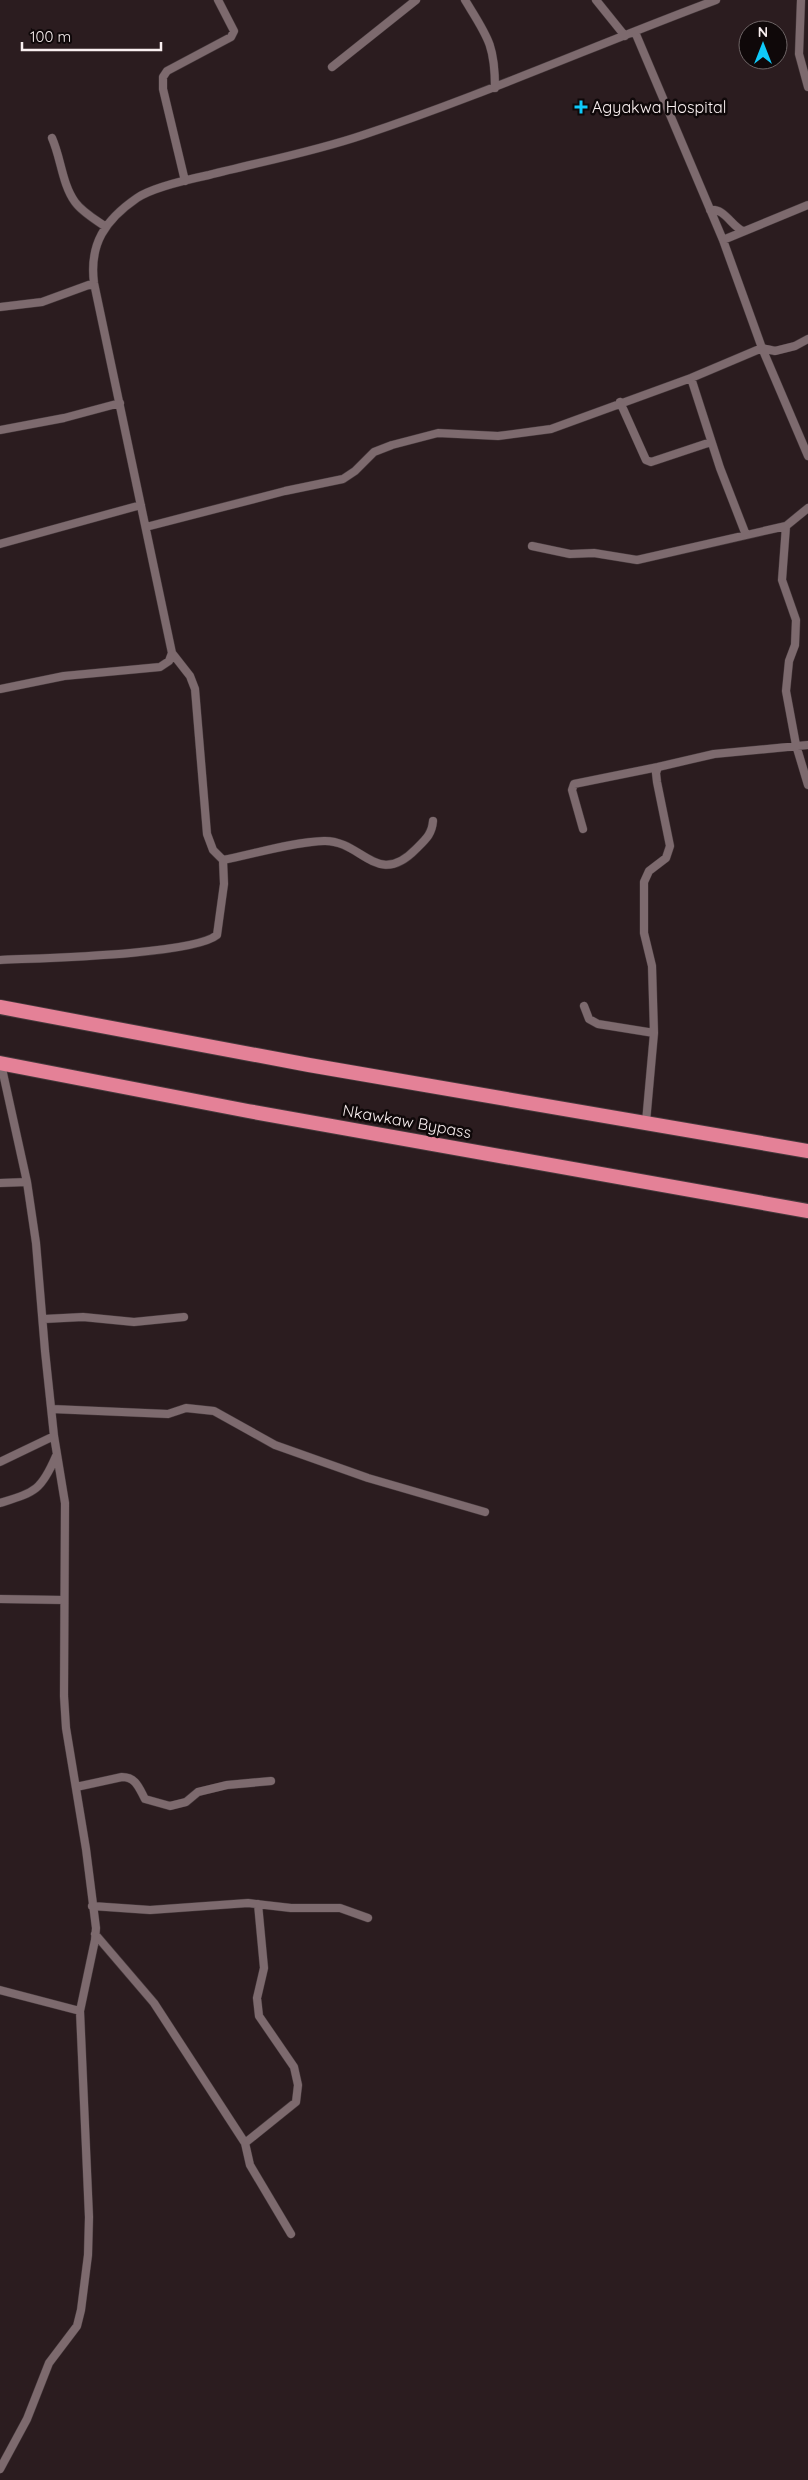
<svg xmlns="http://www.w3.org/2000/svg" width="808" height="2480" viewBox="0 0 808 2480" font-family="Quicksand,sans-serif">
<style>
.lines{fill:none;stroke-linecap:round;stroke-linejoin:round}
.street-casing{stroke:#46393c;stroke-width:9}
.highway-casing{stroke:#46393c;stroke-width:16}
.street{stroke:#7d6a6e;stroke-width:8}
.highway{stroke:#e48197;stroke-width:14}
.poi-dot{fill:#0fcafa;stroke:#0f0809;stroke-width:2}
.labels{text-anchor:middle;stroke-width:5;stroke-linejoin:round;paint-order:stroke}
.poi-label{font-size:16px;fill:#f9eff0;stroke:#0f0809;text-anchor:start}
.street-label{font-size:16px;fill:#f9eff0;stroke:#0f0809}
</style>
<rect width="100%" height="100%" fill="#2b1c1f"/>
<g class="lines">
<g class="street-casing">
<path id="street" d="M 465,0 C 487,36 495,44 495,88
M 596,0 L 625,36
M 801,0 L 799,54 L 808,87
M 635,32 L 723,240 L 808,205
M 332,67 L 416,0
M 52,138 C 61,158 62,184 75,202 C 82,212 96,220 106,227
M 185,181 L 163,89 L 163,77 L 167,71 L 231,37 L 234,31 L 218,0
M 710,210 C 725,208 731,226 743,231
M 723,240 L 762,348 L 808,456
M 0,307 L 42,302 L 94,283
M 691,378 L 720,468 L 746,535
M 620,402 L 646,460 L 651,462 L 711,442
M 0,430 L 64,418 L 120,403
M 808,508 L 786,526 L 782,580 L 796,620 L 795,645 L 789,661 L 786,691 L 796,745 L 808,785
M 146,527 L 285,491 L 343,479 L 355,471 L 374,452 L 392,445 L 438,433 L 498,436 L 551,429 L 691,378 L 762,348 L 775,351 L 795,346 L 808,339
M 0,544 L 141,505
M 532,546 L 570,554 L 594,553 L 637,560 L 786,526
M 0,689 L 64,676 L 160,667 L 169,661 L 172,653 L 94,283 C 89,244 105,220 137,198 C 153,187 190,179 209,175 C 260,162 313,152 363,135 C 483,95 598,44 716,0
M 583,829 L 572,790 L 574,784 L 658,767
M 223,860 C 254,854 293,842 324,841 C 362,840 377,889 416,849 C 426,839 432,834 433,821
M 0,960 C 39,958 193,955 217,935 L 224,884 L 223,860 L 213,850 L 207,834 L 195,689 L 190,676 L 172,653
M 584,1006 L 589,1019 L 598,1024 L 654,1033
M 646,1122 L 654,1033 L 652,966 L 644,933 L 644,882 L 649,871 L 666,858 L 670,846 L 657,782 L 656,773 L 658,767 L 714,754 L 808,745
M 0,1183 L 27,1182
M 44,1319 L 83,1317 L 134,1322 L 184,1317
M 52,1409 L 168,1414 L 186,1408 L 214,1411 L 275,1445 L 368,1478 L 485,1512
M 0,1462 L 54,1436
M 0,1503 C 35,1492 41,1491 56,1456
M 0,1599 L 64,1600
M 76,1787 L 122,1777 C 136,1777 139,1788 145,1799 L 170,1806 L 186,1802 L 198,1792 L 227,1785 L 271,1781
M 92,1906 L 150,1910 L 248,1903 L 291,1908 L 340,1908 L 368,1918
M 95,1934 L 154,2003 L 245,2143 L 250,2165 L 291,2234
M 0,1990 L 80,2011
M 245,2143 L 296,2102 L 298,2085 L 294,2067 L 259,2016 L 257,1998 L 264,1968 L 258,1904
M 0,2469 L 27,2419 L 49,2363 L 77,2326 L 81,2310 L 88,2255 L 89,2217 L 80,2011 L 95,1940 L 96,1928 L 86,1849 L 66,1728 L 64,1696 L 65,1503 L 54,1436 L 45,1351 L 36,1243 L 27,1182 L 1,1064"/>
</g>
<g class="highway-casing">
<path id="highway" d="M 0,1007 L 309,1065 L 808,1151
M 0,1063 L 248,1111 L 808,1211"/>
</g>
<use href="#street" class="street"/>
<use href="#highway" class="highway"/>
</g>
<path class="poi-dot" d="M578.5 99.5h5v5h5v5h-5v5h-5v-5h-5v-5h5z"/>
<g class="labels">
<g class="poi-label">
<text x="592" y="113">Agyakwa Hospital</text>
</g>
<g class="street-label">
<text transform="translate(407 1121) rotate(10)" y="6">Nkawkaw Bypass</text>
</g>
</g>
<g transform="translate(763 45)"><circle r="24" fill="#0f0809" stroke="#6d6465"/>
<path d="M0-4L9 19L0 12L-9 19Z" fill="#0fcafa"/>
<text y="-8" font-size="14" font-weight="bold" text-anchor="middle" fill="#f9eff0">N</text>
</g>
<path d="M22 42v8h139v-8" fill="none" stroke="#f9eff0" stroke-width="2.5"/>
<text x="30" y="42" font-size="15" fill="#f9eff0" stroke="#0f0809" stroke-width="4" paint-order="stroke">100 m</text>
</svg>
